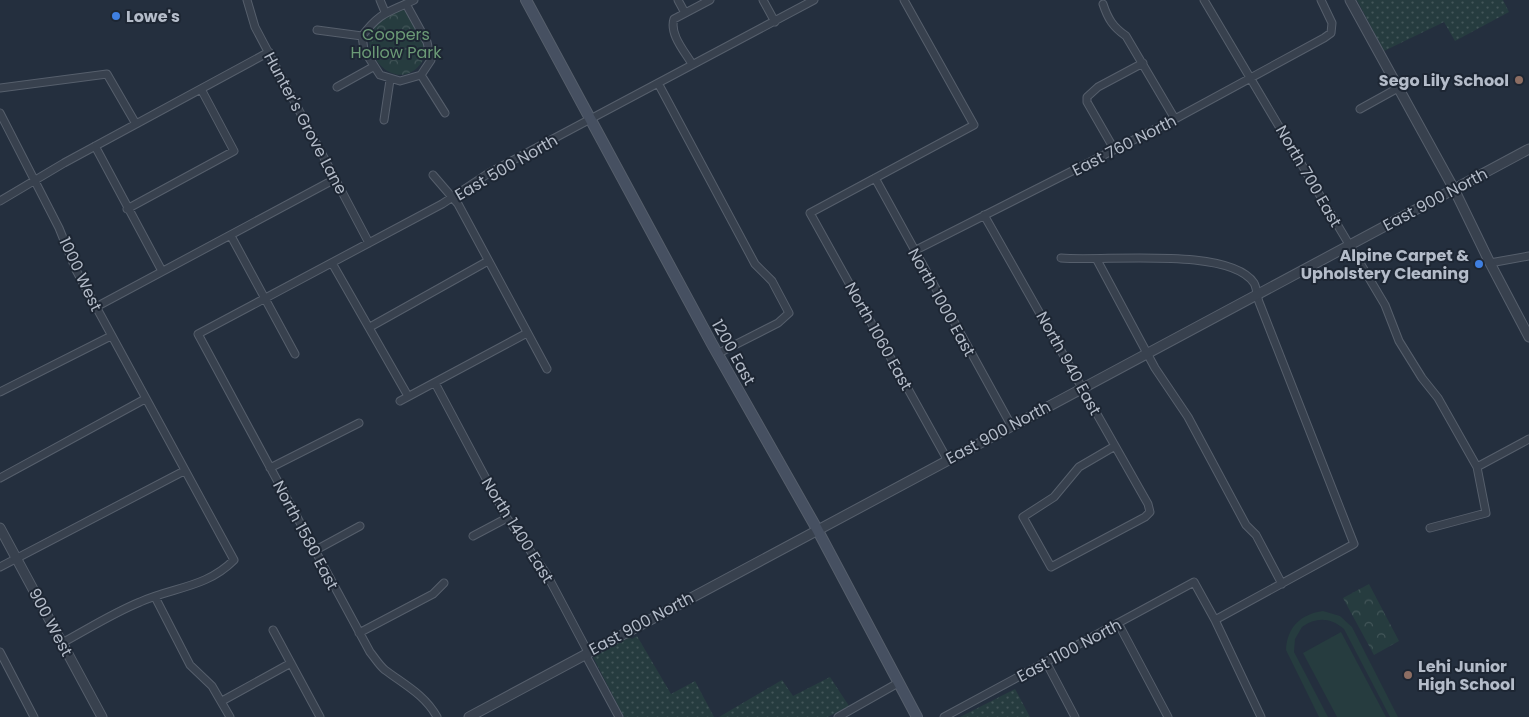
<svg xmlns="http://www.w3.org/2000/svg" width="1529" height="717" viewBox="0 0 1529 717" font-family="Poppins,sans-serif">
<style>
.grass{fill:url(#grass-dots)}
.park{fill:url(#park-crowns)}
.pitch{fill:#263c3f}
.lines{fill:none;stroke-linecap:round;stroke-linejoin:round}
.minor-casing{stroke:#565f6c;stroke-width:9}
.tertiary-casing{stroke:#565f6c;stroke-width:11}
.secondary-casing{stroke:#565f6c;stroke-width:12}
.minor{stroke:#38414e;stroke-width:7}
.tertiary{stroke:#38414e;stroke-width:9}
.secondary{stroke:#465061;stroke-width:10}
.shop-dot{fill:#3f7fe0;stroke:#1d2633;stroke-width:2}
.education-dot{fill:#8d6e63;stroke:#1d2633;stroke-width:2}
.labels{text-anchor:middle;stroke-width:4;stroke-linejoin:round;paint-order:stroke}
.poi-label{font-size:16px;font-weight:bold;fill:#b4bcc9;stroke:#1d2633;text-anchor:start}
.park-label{font-size:16px;fill:#6b9a76;stroke:#1d2633}
.street-label{font-size:16px;fill:#b4bcc9;stroke:#1d2633}
</style>
<defs>
<pattern id="grass-dots" width="8" height="8" patternUnits="userSpaceOnUse" patternTransform="scale(1.25)"><rect width="8" height="8" fill="#263c3f"/><path d="M2 2h.1M6 6h.1" fill="none" stroke="#435659" stroke-width="1.8" stroke-linecap="round"/></pattern>
<pattern id="park-crowns" width="20" height="18" patternUnits="userSpaceOnUse" patternTransform="scale(1.25)"><rect width="20" height="18" fill="#263c3f"/><path d="M2 6a3 3 0 1 1 6 0M12 15a3 3 0 1 1 6 0" fill="none" stroke="#435659"/></pattern>
</defs>
<rect width="100%" height="100%" fill="#242f3e"/>
<path class="grass" d="M 1357,0 L 1503,0 L 1509,12 L 1455,41 L 1444,22 L 1384,51 Z
M 637,636 L 671,694 L 695,681 L 714,717 L 624,717 L 593,657 L 630,637 L 632,639 Z
M 830,677 L 849,706 L 828,717 L 719,717 L 782,680 L 793,696 Z
M 1015,689 L 1030,717 L 960,717 Z"/>
<path class="park" d="M 402,9 L 406,12 C 412,23 424,38 425,51 C 425,58 422,63 417,68 C 396,87 370,63 369,39 C 368,32 372,27 376,21 Z
M 1369,584 L 1399,641 L 1374,655 L 1343,598 Z"/>
<path class="pitch" d="M 1323,611 L 1340,616 L 1352,627 L 1398,717 L 1390,717 L 1344,629 C 1330,617 1316,617 1302,627 L 1295,639 L 1294,652 L 1328,717 L 1319,717 L 1286,650 C 1287,627 1301,614 1323,611 Z
M 1341,632 L 1386,717 L 1337,717 L 1303,653 Z"/>
<g class="lines">
<g class="minor-casing">
<path id="minor" d="M 247,0 L 255,27 L 369,243
M 380,0 L 385,12
M 678,0 L 685,13
M 763,0 L 775,22
M 904,0 L 974,125 L 810,213 L 947,459
M 1204,0 L 1385,305 L 1399,341 L 1422,378 L 1438,398 L 1477,467 L 1486,513 L 1430,528
M 1103,4 C 1108,19 1113,27 1126,36 L 1175,119
M 317,30 L 362,36
M 362,36 L 364,50 L 380,75 L 400,81 L 421,75 L 431,60 L 427,42 L 406,4
M 362,36 C 381,11 388,13 414,0
M 692,64 C 685,52 669,34 674,19 L 710,0
M 421,75 L 445,113
M 658,83 L 755,264 L 772,281 L 789,313 L 778,323 L 717,354
M 337,87 L 373,67
M 0,88 L 107,74 L 136,124
M 1360,109 L 1398,88
M 0,113 L 59,228 L 76,270 L 234,560 C 206,588 173,587 140,602 C 113,613 88,629 62,643
M 384,120 L 390,80
M 95,146 L 162,271
M 1114,149 L 1087,102 L 1087,97 L 1098,87 L 1143,63
M 433,175 L 458,204 L 547,369
M 875,178 L 1011,425
M 0,201 L 64,163 L 269,52
M 127,209 L 234,151 L 201,89
M 984,215 L 1148,504 L 1150,512 L 1145,517 L 1051,567 L 1023,517 L 1054,497 L 1079,467 L 1115,446
M 231,236 L 295,354
M 914,251 L 1175,119 L 1324,38 L 1331,33 L 1332,23 L 1321,0
M 1061,258 C 1103,262 1229,246 1254,283 C 1257,288 1257,297 1259,302 L 1354,544 L 1215,620
M 1097,260 L 1155,368 L 1188,417 L 1246,525 L 1256,535 L 1282,584
M 332,263 L 408,396
M 1490,263 L 1529,256
M 96,307 L 335,179
M 370,327 L 488,261
M 435,383 L 507,518 L 546,573 L 588,652
M 0,392 L 111,336
M 400,401 L 527,333
M 1477,467 L 1529,439
M 270,468 L 359,423
M 0,478 L 145,399
M 473,536 L 507,518
M 314,551 L 360,526
M 0,567 L 184,471
M 155,597 L 190,665 L 212,686 L 230,717
M 1118,623 L 1168,717
M 273,630 L 320,717
M 359,633 L 433,594 L 444,583
M 0,652 L 34,717
M 585,654 L 619,717
M 1046,662 L 1075,717
M 222,701 L 291,663
M 437,717 C 425,695 405,685 385,670 C 379,665 375,658 370,652 L 198,334 L 442,204 L 489,173 L 814,0
M 838,717 L 898,683
M 944,717 L 1194,582 L 1215,620 L 1261,717"/>
</g>
<g class="tertiary-casing">
<path id="tertiary" d="M 1350,0 L 1454,189 L 1490,263 L 1529,337
M 0,528 L 102,717
M 469,717 L 1529,149"/>
</g>
<g class="secondary-casing">
<path id="secondary" d="M 526,0 L 712,344 L 817,529 L 917,717"/>
</g>
<use href="#minor" class="minor"/>
<use href="#tertiary" class="tertiary"/>
<use href="#secondary" class="secondary"/>
</g>
<g class="shop-dot">
<circle cx="116" cy="16" r="5"/>
<circle cx="1479" cy="264" r="5"/>
</g>
<g class="education-dot">
<circle cx="1519" cy="80" r="5"/>
<circle cx="1408" cy="675" r="5"/>
</g>
<g class="labels">
<g class="poi-label">
<text x="126" y="22">Lowe's</text>
<text x="1509" y="86" text-anchor="end">Sego Lily School</text>
<text x="1469" y="261" text-anchor="end">Alpine Carpet &amp;<tspan x="1469" dy="18">Upholstery Cleaning</tspan></text>
<text x="1418" y="672">Lehi Junior<tspan x="1418" dy="18">High School</tspan></text>
</g>
<g class="park-label">
<text x="396" y="40">Coopers<tspan x="396" dy="18">Hollow Park</tspan></text>
</g>
<g class="street-label">
<text transform="translate(306 123) rotate(62)" y="6">Hunter's Grove Lane</text>
<text transform="translate(1124 145) rotate(-27)" y="6">East 760 North</text>
<text transform="translate(506 167) rotate(-30)" y="6">East 500 North</text>
<text transform="translate(1309 176) rotate(60)" y="6">North 700 East</text>
<text transform="translate(1435 199) rotate(-28)" y="6">East 900 North</text>
<text transform="translate(81 274) rotate(65)" y="6">1000 West</text>
<text transform="translate(942 302) rotate(61)" y="6">North 1000 East</text>
<text transform="translate(879 336) rotate(61)" y="6">North 1060 East</text>
<text transform="translate(734 352) rotate(61)" y="6">1200 East</text>
<text transform="translate(1069 363) rotate(61)" y="6">North 940 East</text>
<text transform="translate(998 432) rotate(-28)" y="6">East 900 North</text>
<text transform="translate(518 530) rotate(58)" y="6">North 1400 East</text>
<text transform="translate(306 535) rotate(62)" y="6">North 1580 East</text>
<text transform="translate(51 622) rotate(62)" y="6">900 West</text>
<text transform="translate(641 623) rotate(-28)" y="6">East 900 North</text>
<text transform="translate(1069 650) rotate(-28)" y="6">East 1100 North</text>
</g>
</g>
</svg>
